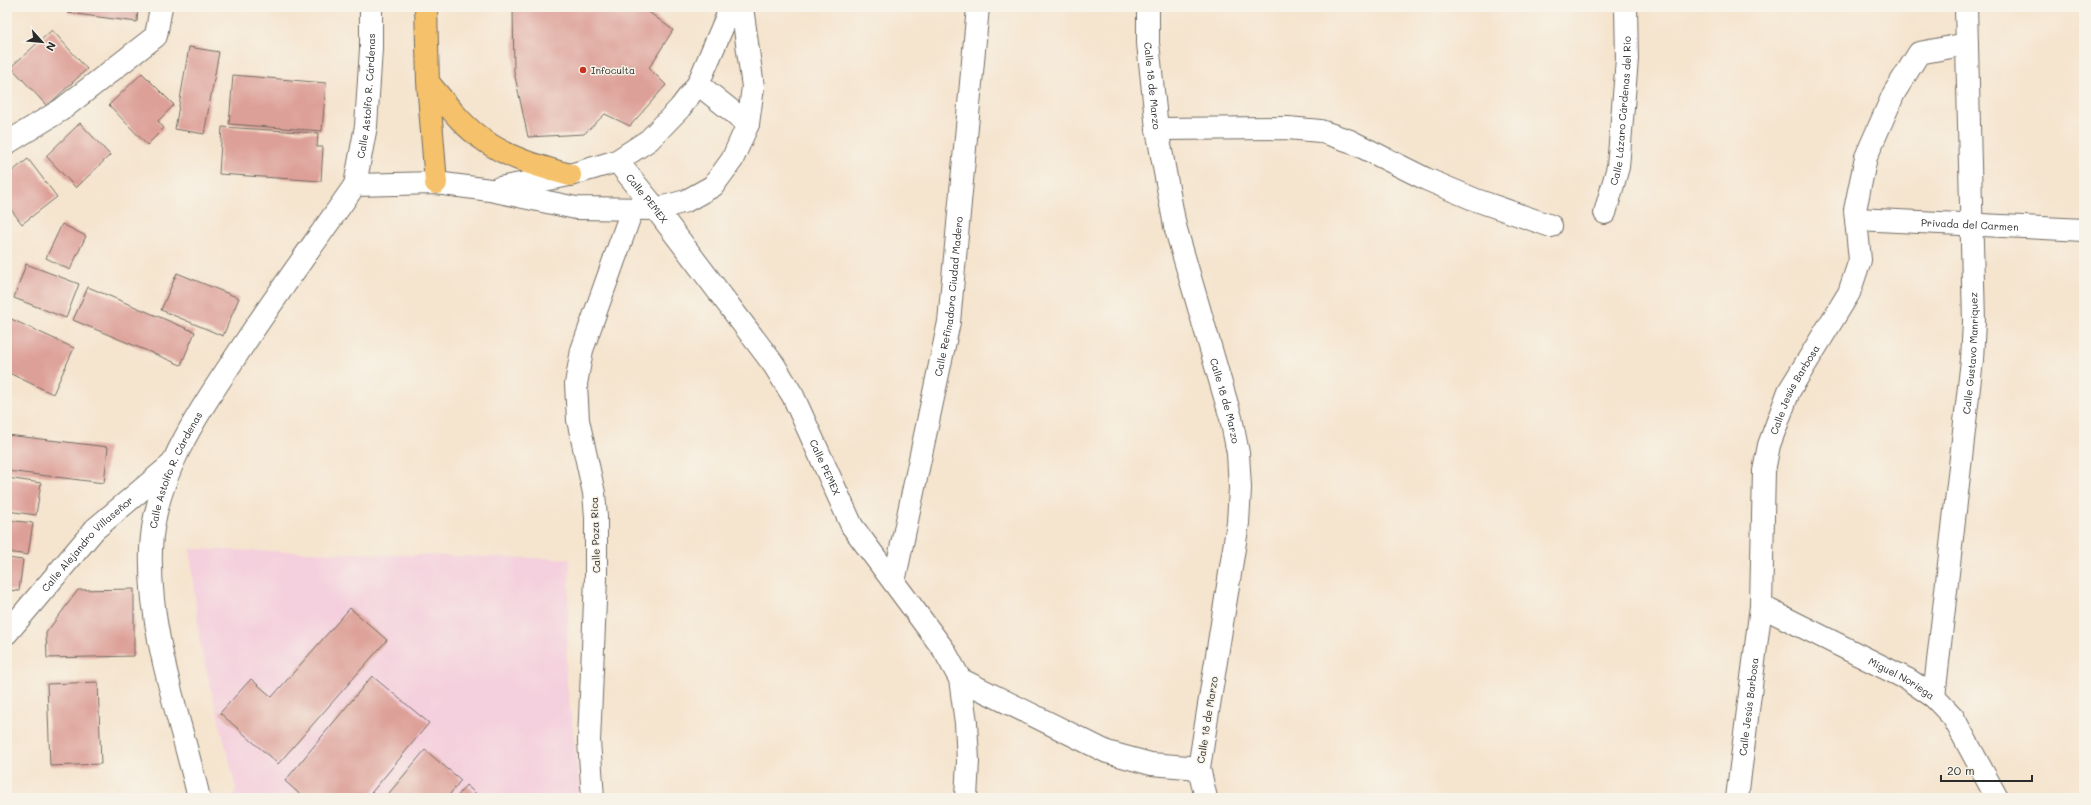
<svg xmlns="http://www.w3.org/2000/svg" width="2091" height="805" viewBox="0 0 2091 805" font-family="Mali,sans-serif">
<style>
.built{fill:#f4cfdd}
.building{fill:#dda098}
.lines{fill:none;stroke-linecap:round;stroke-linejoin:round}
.minor-casing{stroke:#726c64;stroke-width:24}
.highway-casing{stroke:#726c64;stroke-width:24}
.minor{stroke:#fff;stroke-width:22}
.highway{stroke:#f5c16b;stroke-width:22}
.poi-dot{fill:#c8321e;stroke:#f7f3e8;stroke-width:1.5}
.labels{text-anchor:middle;stroke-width:3;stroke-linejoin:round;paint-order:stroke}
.poi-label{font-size:10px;fill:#2b2b2b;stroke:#f7f3e8;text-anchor:start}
.street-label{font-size:10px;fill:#2b2b2b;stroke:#f7f3e8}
</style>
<rect width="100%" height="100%" fill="#f7f3e8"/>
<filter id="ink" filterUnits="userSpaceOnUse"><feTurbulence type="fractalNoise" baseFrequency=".025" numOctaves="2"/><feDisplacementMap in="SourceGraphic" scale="8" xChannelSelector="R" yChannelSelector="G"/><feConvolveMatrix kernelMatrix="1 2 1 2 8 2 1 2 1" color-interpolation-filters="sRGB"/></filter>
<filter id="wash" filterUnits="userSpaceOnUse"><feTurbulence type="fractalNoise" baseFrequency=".012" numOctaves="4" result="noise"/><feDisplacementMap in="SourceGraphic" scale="16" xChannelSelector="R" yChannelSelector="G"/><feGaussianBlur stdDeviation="0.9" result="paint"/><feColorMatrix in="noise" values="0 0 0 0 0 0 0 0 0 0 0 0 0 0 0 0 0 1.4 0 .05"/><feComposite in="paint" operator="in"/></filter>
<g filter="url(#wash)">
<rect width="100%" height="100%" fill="#f5e4ce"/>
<path class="built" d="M 190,549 L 570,559 L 566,675 L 581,798 L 234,798 L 236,788 L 200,645 Z"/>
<g id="blocks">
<path class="building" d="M 68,7 L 138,7 L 137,22 L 68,13 Z
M 513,7 L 642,7 L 673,30 L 649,68 L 666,85 L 630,126 L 605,114 L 584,134 L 528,137 L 514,72 Z
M 52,30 L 87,69 L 47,106 L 11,67 Z
M 189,47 L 219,52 L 204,134 L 175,129 Z
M 142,73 L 174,105 L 158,121 L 164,128 L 147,145 L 109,105 Z
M 233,75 L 326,83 L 322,131 L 229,124 Z
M 80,123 L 110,155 L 76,188 L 46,156 Z
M 222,127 L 318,133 L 317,147 L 323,147 L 321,181 L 219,174 Z
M 28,159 L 57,197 L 22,224 L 7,204 L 7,175 Z
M 62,224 L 86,236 L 70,270 L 46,258 Z
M 26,264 L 79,284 L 66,318 L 14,298 Z
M 177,273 L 239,298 L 223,336 L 161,310 Z
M 88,287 L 195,332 L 181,365 L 73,320 Z
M 7,317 L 74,348 L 53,394 L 7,372 Z
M 7,435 L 108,447 L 104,483 L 7,471 Z
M 7,478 L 41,483 L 36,515 L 7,511 Z
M 7,520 L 33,523 L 28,555 L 7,552 Z
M 7,558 L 23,560 L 19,591 L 7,590 Z
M 134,589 L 134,656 L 47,658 L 46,633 L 78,590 Z
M 350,608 L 387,640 L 278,764 L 220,713 L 251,679 L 272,697 Z
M 372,676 L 429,723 L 367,798 L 304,798 L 285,781 Z
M 98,682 L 101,764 L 50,766 L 47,684 Z
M 425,750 L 461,780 L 447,798 L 385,798 Z
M 466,785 L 481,798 L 456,798 Z"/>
</g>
</g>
<g filter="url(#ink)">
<use href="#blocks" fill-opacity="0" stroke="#726c64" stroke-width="1"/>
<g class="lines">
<g class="minor-casing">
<g id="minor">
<path id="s1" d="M 1148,7 L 1148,43 L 1157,129 L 1175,226 L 1231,418 L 1238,453 L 1240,488 L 1238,523 L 1199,768 L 1206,798"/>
<path d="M 698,84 L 748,124"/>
<path d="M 1157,129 L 1288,128 L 1320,131 L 1350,141 L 1426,179 L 1476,200 L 1551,226"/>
<path d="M 7,143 L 61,110 L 156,36 L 161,7"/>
<path id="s2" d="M 617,161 L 656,209 L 774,365 L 793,396 L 852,526 L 944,650 L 960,679 L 966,723 L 968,761 L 966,798"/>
<path id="s3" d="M 355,185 L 366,126 L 371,49 L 371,7"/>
<path d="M 499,188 L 570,175 L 617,161 L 649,140 L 680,108 L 698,84 L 731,7"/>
<path id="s4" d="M 1605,213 L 1618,167 L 1627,59 L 1626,7"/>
<path id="s5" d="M 1856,219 L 2084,230"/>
<path id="s6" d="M 894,582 L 949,322 L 978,7"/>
<path id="s7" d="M 1761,606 L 1909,680 L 1934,697 L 1953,717 L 1997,798"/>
<path id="s8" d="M 7,633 L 95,529 L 172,464"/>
<path d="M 960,679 L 1107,752 L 1151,764 L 1199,768"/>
<path id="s9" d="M 1934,697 L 1972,360 L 1974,322 L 1966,7"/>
<path id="s10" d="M 199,798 C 180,716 148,635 151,549 C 154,472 204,405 244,344 C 280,290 318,238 355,185 L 436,183 L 490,190 L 576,208 L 656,209 L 686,201 L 713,186 L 732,160 L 748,124 L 753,87 L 742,7"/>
<path d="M 593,798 L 589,741 L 596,578 L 596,517 L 594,493 L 578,420 L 576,384 L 582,350 L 632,210"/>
<path id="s11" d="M 1737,798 L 1761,606 L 1764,471 L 1769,445 L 1789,391 L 1849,293 L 1860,260 L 1855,210 L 1866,157 L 1894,93 L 1919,53 L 1967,44"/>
</g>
</g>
<g class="highway-casing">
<path id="highway" d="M 426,7 L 428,82 L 436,183
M 428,82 C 445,102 462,126 485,141 C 510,159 541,167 570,175"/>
</g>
<use href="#minor" class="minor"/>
<use href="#highway" class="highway"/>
</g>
</g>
<circle class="poi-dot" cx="583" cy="70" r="4"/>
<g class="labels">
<g class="poi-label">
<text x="591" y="74">Infoculta</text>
</g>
<g class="street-label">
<text dy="4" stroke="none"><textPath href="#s1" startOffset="79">Calle 18 de Marzo</textPath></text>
<text dy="4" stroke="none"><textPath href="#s3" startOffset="90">Calle Astolfo R. Cárdenas</textPath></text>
<text dy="4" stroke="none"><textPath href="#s4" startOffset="104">Calle Lázaro Cárdenas del Río</textPath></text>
<text dy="4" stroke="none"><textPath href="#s2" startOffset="48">Calle PEMEX</textPath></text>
<text dy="4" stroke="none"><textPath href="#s5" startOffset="114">Privada del Carmen</textPath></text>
<text dy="4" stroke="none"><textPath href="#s6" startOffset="291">Calle Refinadora Ciudad Madero</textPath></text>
<text dy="4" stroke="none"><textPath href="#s9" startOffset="346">Calle Gustavo Manríquez</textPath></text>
<text dy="4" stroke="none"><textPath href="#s11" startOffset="416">Calle Jesús Barbosa</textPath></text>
<text dy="4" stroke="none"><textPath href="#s1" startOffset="403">Calle 18 de Marzo</textPath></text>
<text dy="4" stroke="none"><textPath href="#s2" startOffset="372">Calle PEMEX</textPath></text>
<text dy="4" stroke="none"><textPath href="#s10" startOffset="338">Calle Astolfo R. Cárdenas</textPath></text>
<text transform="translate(595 535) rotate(-92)" y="4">Calle Poza Rica</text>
<text dy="4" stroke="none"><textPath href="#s8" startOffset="120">Calle Alejandro Villaseñor</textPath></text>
<text dy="4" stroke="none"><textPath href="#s7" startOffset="158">Miguel Noriega</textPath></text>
<text dy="4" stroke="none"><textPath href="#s11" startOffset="92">Calle Jesús Barbosa</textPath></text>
<text transform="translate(1207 720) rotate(-81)" y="4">Calle 18 de Marzo</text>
</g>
</g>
<rect width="2091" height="805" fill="none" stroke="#f7f3e8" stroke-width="24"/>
<g transform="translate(42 42) rotate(117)" stroke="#f7f3e8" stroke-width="3" paint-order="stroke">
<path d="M0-3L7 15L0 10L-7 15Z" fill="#2b2b2b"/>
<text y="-6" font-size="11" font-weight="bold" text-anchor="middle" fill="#2b2b2b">N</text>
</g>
<path d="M1941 775v6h91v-6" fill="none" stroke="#2b2b2b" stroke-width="2"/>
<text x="1947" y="775" font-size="12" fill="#2b2b2b" stroke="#f7f3e8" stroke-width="3" paint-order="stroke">20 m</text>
</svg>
